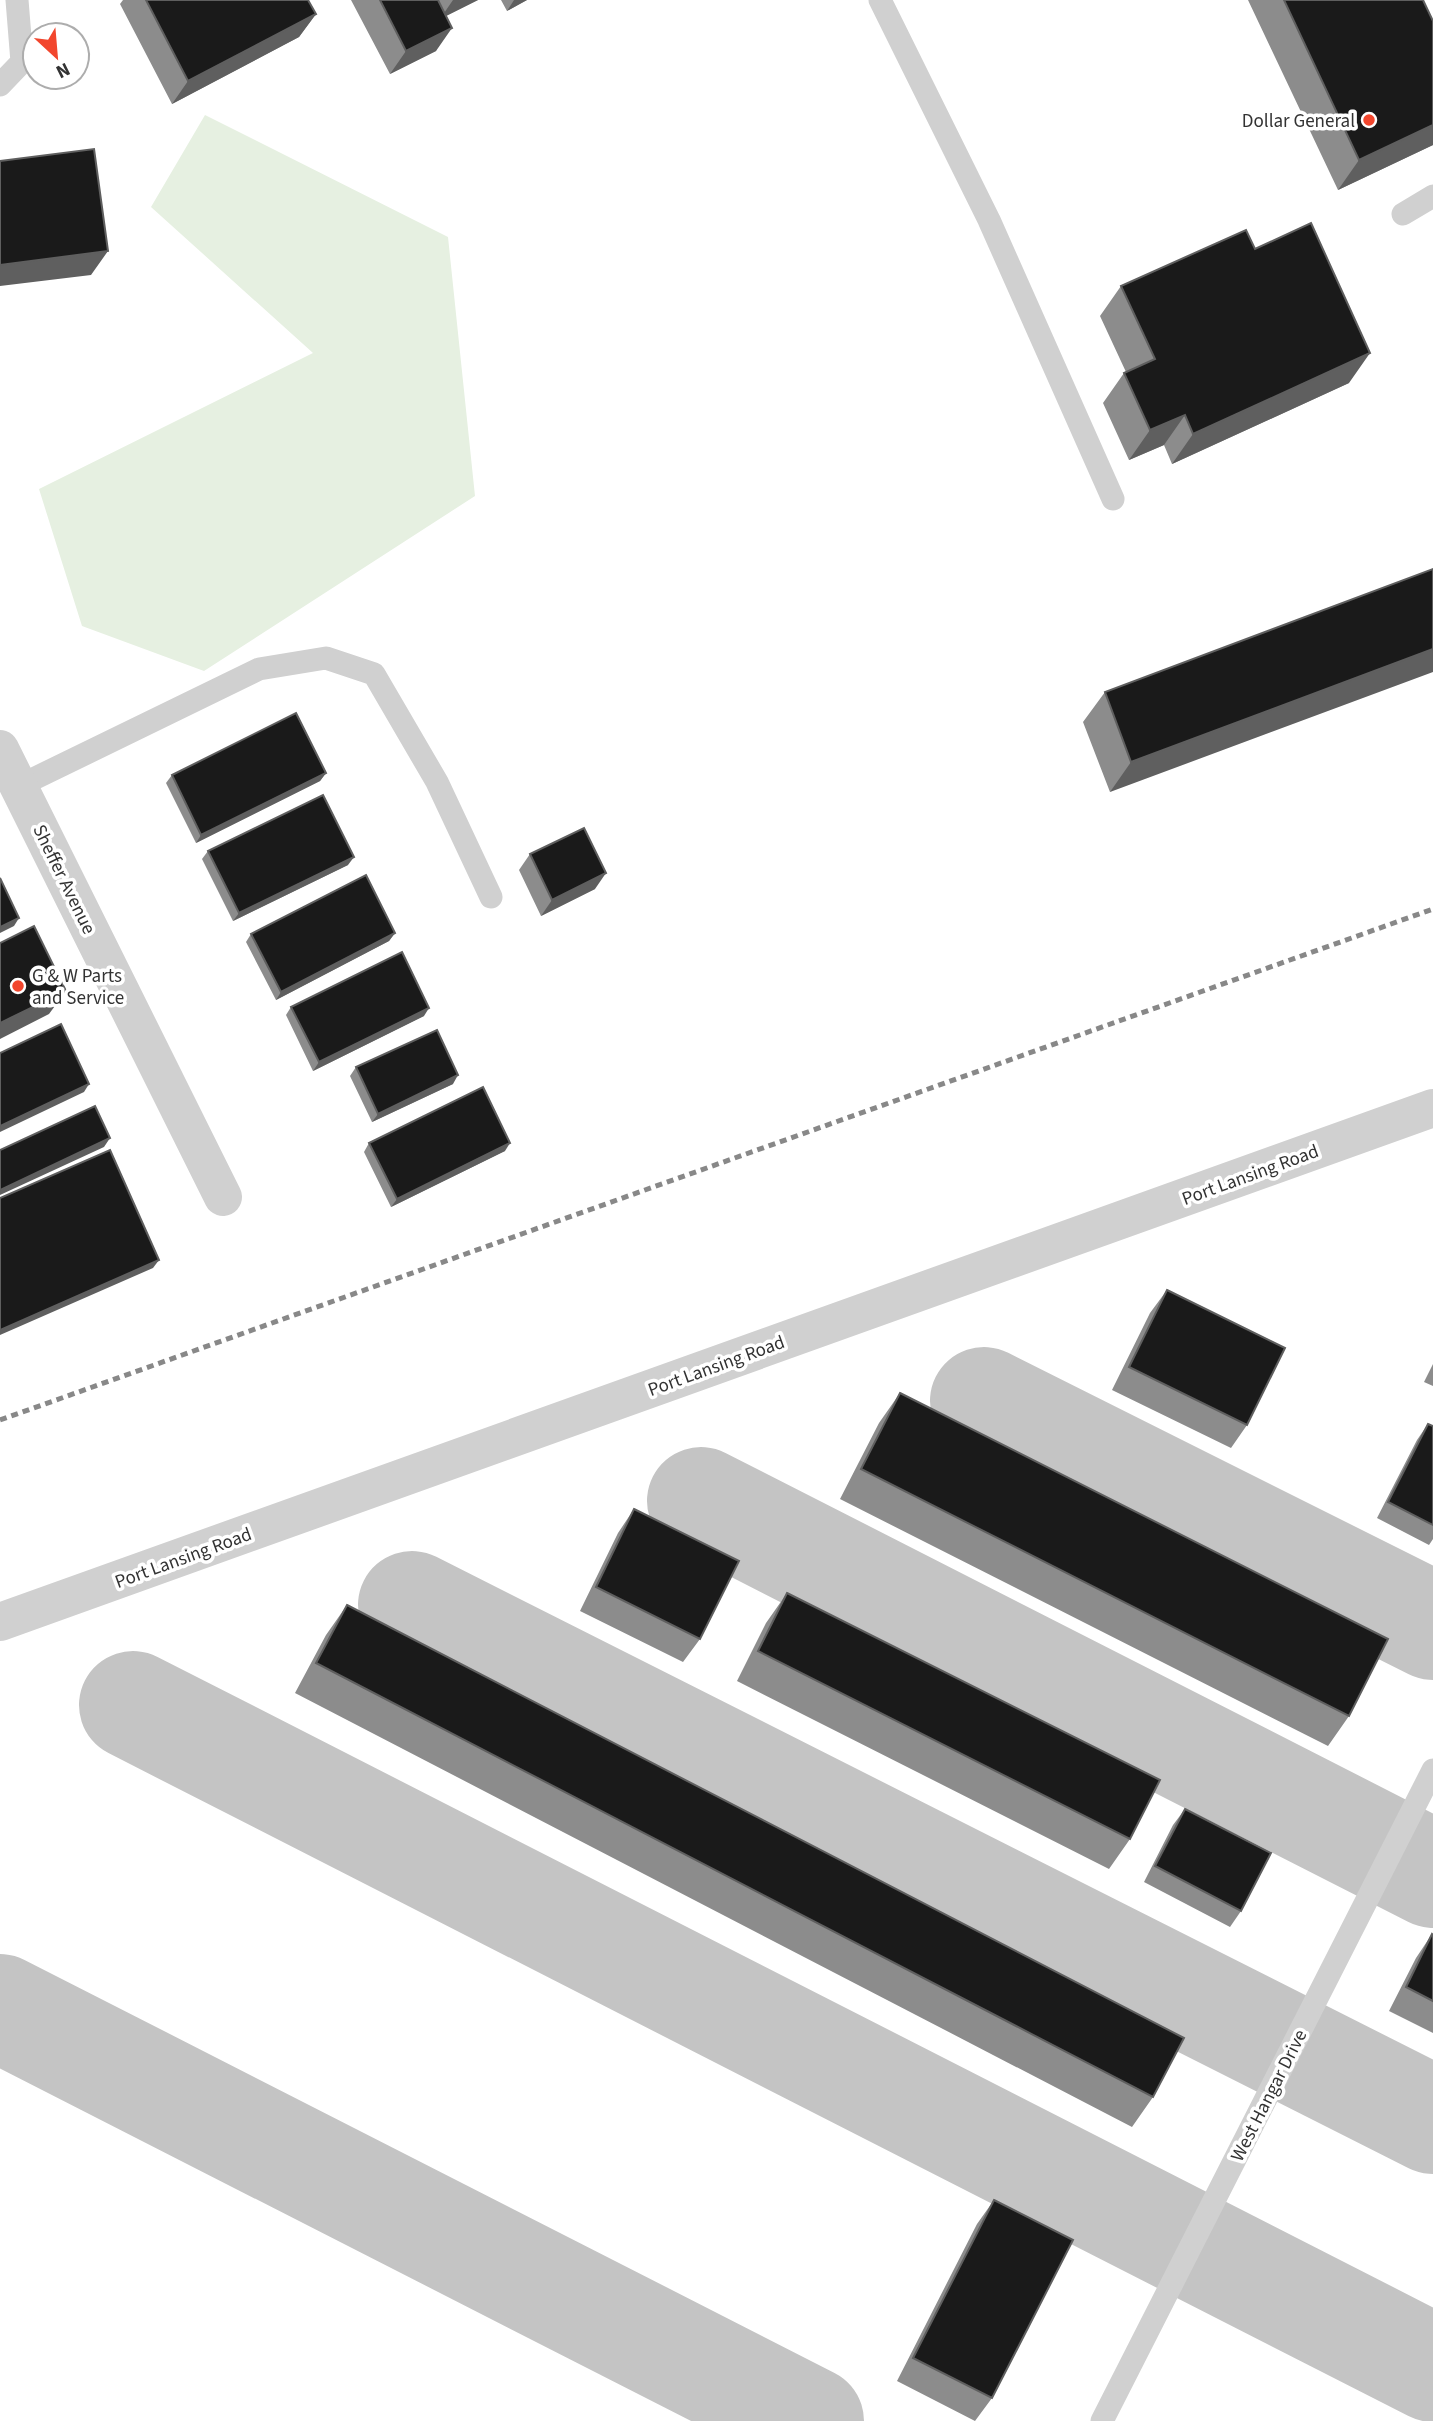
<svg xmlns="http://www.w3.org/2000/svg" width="1433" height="2421" viewBox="0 0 1433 2421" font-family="'Source Sans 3',sans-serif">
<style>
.green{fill:#e6f0e1}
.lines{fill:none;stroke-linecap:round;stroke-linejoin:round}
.taxiway{stroke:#c4c4c4;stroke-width:108}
.service{stroke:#d0d0d0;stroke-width:23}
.minor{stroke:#d0d0d0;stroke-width:38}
.rail{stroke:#888;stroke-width:5;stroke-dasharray:7 5;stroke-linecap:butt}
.wall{fill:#8c8c8c}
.shaded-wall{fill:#5f5f5f}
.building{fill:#1a1a1a;stroke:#5f5f5f;stroke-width:2}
.poi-dot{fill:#f2462d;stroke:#fff;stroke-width:2.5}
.labels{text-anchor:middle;stroke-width:7;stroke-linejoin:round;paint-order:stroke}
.poi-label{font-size:19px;fill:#333;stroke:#fff;text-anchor:end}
.street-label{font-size:19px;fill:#333;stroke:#fff}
</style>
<rect width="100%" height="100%" fill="#fff"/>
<path class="green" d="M 205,115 L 448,237 L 475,496 L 204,671 L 82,626 L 39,489 L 313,353 L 151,207 Z"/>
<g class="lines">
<path class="taxiway" d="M 984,1401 L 1433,1626
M 701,1501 L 1433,1874
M 412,1605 L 1433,2120
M 133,1705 L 1433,2368
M 0,2008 L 810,2421"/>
<path class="service" d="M 880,0 L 989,220 L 1113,499
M 0,85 L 22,62 L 17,0
M 1403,214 L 1433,196
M 19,786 L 259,669 L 326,658 L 374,674 L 437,782 L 491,897
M 1102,2421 L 1433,1770"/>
<path class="minor" d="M 0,749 L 223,1197
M 0,1622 L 1433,1108"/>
<path class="rail" d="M 0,1420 L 1433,909"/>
</g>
<path class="wall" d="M 123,0 L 308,0 L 316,14 L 299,37 L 172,104 L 120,4 Z
M 351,0 L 478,0 L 446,16 L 436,51 L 390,74 Z
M 501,0 L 527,0 L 507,11 Z
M 1248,0 L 1423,0 L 1433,21 L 1433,145 L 1338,190 Z
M 1255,249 L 1349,383 L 1172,464 L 1164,445 L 1129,460 L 1103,403 L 1124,373 L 1126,372 L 1100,316 L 1121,286 Z
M 1433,569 L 1110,792 L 1083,722 L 1105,692 Z
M 326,773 L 320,781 L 196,843 L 166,783 L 172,775 Z
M 208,851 L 348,865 L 233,921 L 202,859 Z
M 530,854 L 595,889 L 541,916 L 519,870 Z
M 395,933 L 389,941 L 276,1000 L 246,942 L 251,934 Z
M 291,1007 L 424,1016 L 313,1071 L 286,1015 Z
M 356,1067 L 453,1084 L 372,1122 L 350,1076 Z
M 369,1143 L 505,1151 L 391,1207 L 364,1152 Z
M 1167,1290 L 1247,1425 L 1231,1448 L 1112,1390 L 1150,1313 Z
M 1433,1364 L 1433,1386 L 1424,1382 Z
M 900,1393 L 1349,1716 L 1328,1746 L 840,1499 L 879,1423 Z
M 1428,1424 L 1433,1426 L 1433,1539 L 1429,1545 L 1377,1518 L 1417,1440 Z
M 634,1509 L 700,1639 L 683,1662 L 580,1611 L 618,1533 Z
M 787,1593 L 1130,1839 L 1109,1869 L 737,1681 L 766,1623 Z
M 347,1605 L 1153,2097 L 1132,2127 L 295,1693 L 326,1635 Z
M 1185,1809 L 1241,1911 L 1230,1927 L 1144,1882 L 1173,1825 Z
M 1432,1934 L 1433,1935 L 1433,2033 L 1389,2011 L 1416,1958 Z
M 994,2200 L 992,2398 L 975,2421 L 897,2381 L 977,2224 Z"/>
<path class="shaded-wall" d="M 453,0 L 478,0 L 440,19 Z
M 514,0 L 527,0 L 507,11 Z
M 316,14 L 299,37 L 172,104 L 188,81 Z
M 452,28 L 436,51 L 390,74 L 406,51 Z
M 1433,125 L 1433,145 L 1338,190 L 1359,160 Z
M 108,251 L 91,275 L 0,286 L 0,265 Z
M 1370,353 L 1349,383 L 1172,464 L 1193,434 Z
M 1185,415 L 1164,445 L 1129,460 L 1150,430 Z
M 1433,649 L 1433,672 L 1110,792 L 1131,762 Z
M 326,773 L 320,781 L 196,843 L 201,835 Z
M 354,857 L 348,865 L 233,921 L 239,913 Z
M 606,873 L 595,889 L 541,916 L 552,900 Z
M 19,918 L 14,926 L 0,933 L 0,927 Z
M 395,933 L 389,941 L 276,1000 L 281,992 Z
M 66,991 L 49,1014 L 0,1039 L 0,1023 Z
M 429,1008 L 424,1016 L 313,1071 L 319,1062 Z
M 458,1075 L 453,1084 L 372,1122 L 378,1114 Z
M 89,1084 L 84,1092 L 0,1132 L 0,1126 Z
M 110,1138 L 104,1147 L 0,1195 L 0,1190 Z
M 510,1143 L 505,1151 L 391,1207 L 397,1199 Z
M 159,1260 L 153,1268 L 0,1335 L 0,1330 Z"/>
<path class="building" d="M 146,0 L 308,0 L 316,14 L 188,81 Z
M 380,0 L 438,0 L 452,28 L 406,51 Z
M 1284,0 L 1423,0 L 1433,21 L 1433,125 L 1359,160 Z
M 94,149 L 108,251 L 0,265 L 0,161 Z
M 1311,223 L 1370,353 L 1193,434 L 1185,415 L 1150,430 L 1124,373 L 1155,359 L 1121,286 L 1246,230 L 1255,249 Z
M 1433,569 L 1433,649 L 1131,762 L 1105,692 Z
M 296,713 L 326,773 L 201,835 L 172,775 Z
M 323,795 L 354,857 L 239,913 L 208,851 Z
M 584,828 L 606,873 L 552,900 L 530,854 Z
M 366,875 L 395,933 L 281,992 L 251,934 Z
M 0,878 L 19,918 L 0,927 Z
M 34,926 L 66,991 L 0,1023 L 0,943 Z
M 402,952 L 429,1008 L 319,1062 L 291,1007 Z
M 61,1024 L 89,1084 L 0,1126 L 0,1053 Z
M 437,1030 L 458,1075 L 378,1114 L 356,1067 Z
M 483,1087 L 510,1143 L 397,1199 L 369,1143 Z
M 95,1106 L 110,1138 L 0,1190 L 0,1150 Z
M 110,1150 L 159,1260 L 0,1330 L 0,1198 Z
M 1167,1290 L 1285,1348 L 1247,1425 L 1129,1367 Z
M 900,1393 L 1388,1639 L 1349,1716 L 861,1469 Z
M 1428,1424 L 1433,1426 L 1433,1525 L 1388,1502 Z
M 634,1509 L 739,1561 L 700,1639 L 596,1587 Z
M 787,1593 L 1160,1780 L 1130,1839 L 758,1651 Z
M 347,1605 L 1184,2038 L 1153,2097 L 316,1663 Z
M 1185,1809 L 1271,1853 L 1241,1911 L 1155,1866 Z
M 1432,1934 L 1433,1935 L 1433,2001 L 1406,1987 Z
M 994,2200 L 1073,2240 L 992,2398 L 913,2358 Z"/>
<g class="poi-dot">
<circle cx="1369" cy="120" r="7"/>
<circle cx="18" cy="986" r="7"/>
</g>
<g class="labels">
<g class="poi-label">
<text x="1355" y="127">Dollar General</text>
<text x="32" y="982" text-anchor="start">G &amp; W Parts<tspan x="32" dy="22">and Service</tspan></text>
</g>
<g class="street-label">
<text transform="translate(65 879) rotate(64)" y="7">Sheffer Avenue</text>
<text transform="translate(1250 1174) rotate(-20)" y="7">Port Lansing Road</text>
<text transform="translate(716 1365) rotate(-20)" y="7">Port Lansing Road</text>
<text transform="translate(183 1557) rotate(-20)" y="7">Port Lansing Road</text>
<text transform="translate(1268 2095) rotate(-63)" y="7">West Hangar Drive</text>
</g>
</g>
<g transform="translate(56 56) rotate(154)"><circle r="33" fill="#ffffff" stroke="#adadad" stroke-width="2"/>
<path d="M0-5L12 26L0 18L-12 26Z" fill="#f2462d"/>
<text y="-10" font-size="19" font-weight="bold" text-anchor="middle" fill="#333333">N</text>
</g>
</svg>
